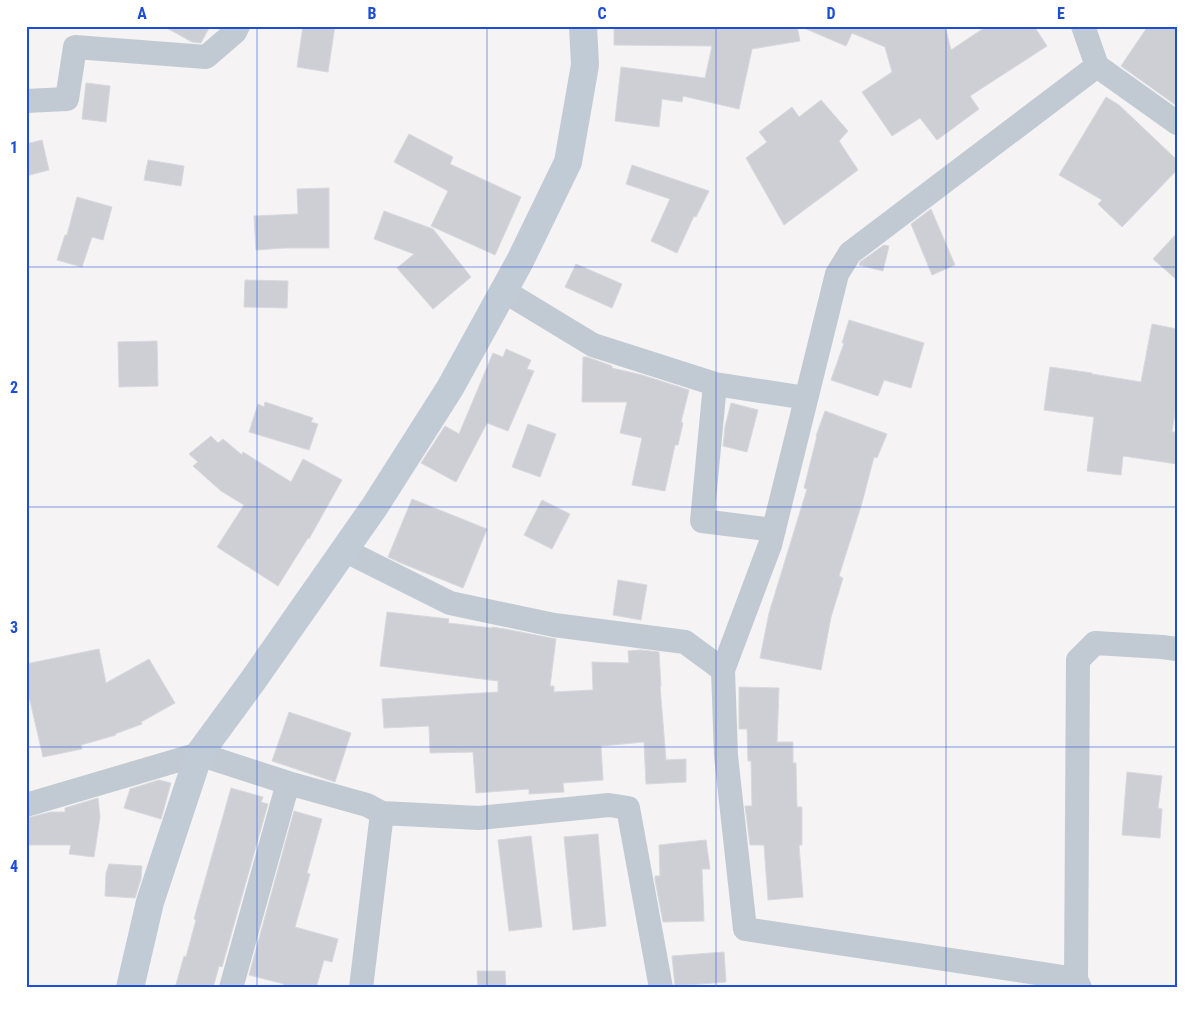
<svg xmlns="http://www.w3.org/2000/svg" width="1203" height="1014" viewBox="0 0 1203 1014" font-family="'Roboto Condensed',sans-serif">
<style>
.building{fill:#cdcfd5;stroke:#d7d9de}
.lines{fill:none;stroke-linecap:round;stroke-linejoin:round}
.street{stroke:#c1cad2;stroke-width:24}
.secondary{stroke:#c1cbd6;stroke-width:28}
.grid{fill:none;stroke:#1d4ed8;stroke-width:1;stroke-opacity:0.55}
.neatline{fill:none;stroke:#1d4ed8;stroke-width:2}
.grid-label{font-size:16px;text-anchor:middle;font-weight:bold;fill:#1d4ed8}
</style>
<rect width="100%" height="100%" fill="#f5f3f3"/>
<path class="building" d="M 163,26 L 210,26 L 201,43 L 192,42 Z
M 303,26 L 335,26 L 328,72 L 297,67 Z
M 614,26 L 797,26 L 800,41 L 752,49 L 739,109 L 683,96 L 682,102 L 662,99 L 659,127 L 615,121 L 621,67 L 705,78 L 712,46 L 614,45 Z
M 799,26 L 945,26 L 951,50 L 987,26 L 1034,26 L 1047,46 L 970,96 L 979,109 L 937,140 L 920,118 L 892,136 L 862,92 L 892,72 L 885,47 L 852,33 L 846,46 Z
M 1148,26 L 1177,26 L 1177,106 L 1121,66 Z
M 86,83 L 110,86 L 106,122 L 82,119 Z
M 1106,97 L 1119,105 L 1177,160 L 1177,170 L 1122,227 L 1098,204 L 1102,200 L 1059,175 Z
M 821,100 L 848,131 L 839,141 L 858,170 L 784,225 L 746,158 L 767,142 L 759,132 L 792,107 L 799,117 Z
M 409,134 L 453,157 L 450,164 L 521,197 L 495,255 L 431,226 L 448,191 L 394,162 Z
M 42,140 L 49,170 L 26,176 L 26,144 Z
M 148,160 L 184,166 L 181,186 L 144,180 Z
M 632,165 L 709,191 L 696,217 L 694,216 L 677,253 L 651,241 L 670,199 L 626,184 Z
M 329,188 L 329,248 L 284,248 L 256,250 L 254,216 L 298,214 L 297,189 Z
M 77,197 L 112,207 L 103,240 L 92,237 L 82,267 L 57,260 L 65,235 L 67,235 Z
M 931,209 L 955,265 L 932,275 L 911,224 Z
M 384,211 L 433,229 L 471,277 L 433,309 L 397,268 L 414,254 L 374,239 Z
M 1177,233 L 1177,280 L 1153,259 Z
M 884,245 L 889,246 L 883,271 L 859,265 L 860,262 Z
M 576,264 L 622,284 L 612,308 L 565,287 Z
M 245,280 L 288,281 L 287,308 L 244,307 Z
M 849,320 L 924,343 L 911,388 L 884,380 L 878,396 L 831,380 L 844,343 L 842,343 Z
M 1152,324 L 1177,329 L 1177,400 L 1172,432 L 1177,432 L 1177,464 L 1123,456 L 1121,475 L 1087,471 L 1094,417 L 1044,410 L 1050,367 L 1092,373 L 1092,374 L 1141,382 Z
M 157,341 L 158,386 L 119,387 L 118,342 Z
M 506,349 L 531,360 L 527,369 L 534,371 L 508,431 L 487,423 L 456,482 L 421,463 L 445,426 L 459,434 L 493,353 L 503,357 Z
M 583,357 L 587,357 L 612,366 L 612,368 L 642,375 L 689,390 L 681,422 L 683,423 L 678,445 L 675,445 L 665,491 L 632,485 L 642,438 L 620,433 L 627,402 L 582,402 Z
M 265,402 L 313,418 L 311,422 L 318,424 L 309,450 L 249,432 L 258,404 L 264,407 Z
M 731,403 L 758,410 L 747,452 L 723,446 L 725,427 Z
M 825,411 L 887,434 L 877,458 L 874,457 L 862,503 L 839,576 L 843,578 L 831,617 L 821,670 L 760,658 L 769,613 L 807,489 L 804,488 L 817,436 L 816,436 Z
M 528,424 L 556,434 L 540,477 L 512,467 Z
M 211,436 L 218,443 L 223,439 L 242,455 L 243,452 L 291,482 L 303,459 L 342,480 L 309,539 L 308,538 L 278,586 L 217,547 L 244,505 L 221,491 L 193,466 L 198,462 L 189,454 Z
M 412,499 L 487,529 L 463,588 L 401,563 L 388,557 Z
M 542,500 L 570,514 L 552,549 L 524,535 Z
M 618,580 L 647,585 L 641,620 L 613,615 Z
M 387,612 L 449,619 L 448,623 L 492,628 L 492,627 L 505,629 L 556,639 L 550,686 L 554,686 L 554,692 L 593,690 L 592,662 L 629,663 L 628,651 L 641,650 L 659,652 L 661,686 L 660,686 L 666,760 L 686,759 L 686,782 L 646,784 L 644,742 L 601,746 L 603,780 L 563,783 L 564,792 L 529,794 L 529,789 L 476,793 L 473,752 L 430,753 L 429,726 L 384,728 L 382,699 L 498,692 L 498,681 L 380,666 Z
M 99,649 L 106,683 L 149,659 L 175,703 L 141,722 L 142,724 L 115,734 L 116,735 L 81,745 L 82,749 L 43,757 L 28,692 L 26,692 L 26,664 Z
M 739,687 L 779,688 L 777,742 L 793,742 L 793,763 L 796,763 L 797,807 L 802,807 L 802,845 L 799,845 L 803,897 L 768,900 L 764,845 L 750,845 L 745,806 L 752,806 L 751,761 L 748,761 L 747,729 L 739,729 Z
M 289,712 L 351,733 L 335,782 L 272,761 Z
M 1127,772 L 1162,776 L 1158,808 L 1162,809 L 1160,838 L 1122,835 Z
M 159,780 L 171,783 L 161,819 L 124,808 L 130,789 Z
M 231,788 L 263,797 L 261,802 L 268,804 L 222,967 L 219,966 L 213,988 L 175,988 L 184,956 L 186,957 L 196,920 L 194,919 Z
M 98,798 L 100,817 L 94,857 L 69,854 L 71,845 L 27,845 L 27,818 L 51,812 L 65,812 L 65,808 Z
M 294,811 L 322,819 L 307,873 L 310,874 L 295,927 L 338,939 L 332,962 L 324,960 L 316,988 L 283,988 L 284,984 L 249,975 Z
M 598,834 L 606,926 L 573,930 L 564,837 Z
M 531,836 L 542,927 L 509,931 L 498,840 Z
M 706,840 L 710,869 L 702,869 L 704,921 L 663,922 L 655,880 L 655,876 L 660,876 L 659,845 Z
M 109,864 L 142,866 L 141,879 L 135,898 L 105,896 L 106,873 Z
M 724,952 L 726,982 L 675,986 L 672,956 Z
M 477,971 L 505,971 L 506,988 L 478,988 Z"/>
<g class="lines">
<path class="street" d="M 1083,26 L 1097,66 L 1177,123
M 26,101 L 67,99 L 75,47 L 206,57 L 235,32 L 238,26
M 504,291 L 593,345 L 715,384 L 806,398
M 715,384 L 702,521 L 774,530
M 344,550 L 450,603 L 554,625 L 685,642 L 723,670
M 26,805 L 199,754 L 288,783 L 367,805 L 382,813 L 479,818 L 609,805 L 628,808 L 661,988
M 1076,979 L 745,929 L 726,756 L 723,670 L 770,545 L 837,274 L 850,253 L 1097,66
M 231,988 L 288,783
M 361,988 L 382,813
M 1080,988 L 1076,979 L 1078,660 L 1095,643 L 1162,647 L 1177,649"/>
<path class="secondary" d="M 130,988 L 150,902 L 199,754 L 254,679 L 375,506 L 450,388 L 520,261 L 568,162 L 585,65 L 583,26"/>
</g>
<path class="grid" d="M 257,26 L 257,988M 487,26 L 487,988M 716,26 L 716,988M 946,26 L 946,988M 26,267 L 1177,267M 26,507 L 1177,507M 26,747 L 1177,747"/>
<rect width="1203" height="1014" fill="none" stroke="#ffffff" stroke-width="55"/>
<rect x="28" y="28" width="1148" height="958" class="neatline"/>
<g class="grid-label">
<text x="142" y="19">A</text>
<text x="372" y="19">B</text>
<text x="602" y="19">C</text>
<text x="831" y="19">D</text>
<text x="1061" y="19">E</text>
<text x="14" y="153">1</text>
<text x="14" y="393">2</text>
<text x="14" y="633">3</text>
<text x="14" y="872">4</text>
</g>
</svg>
